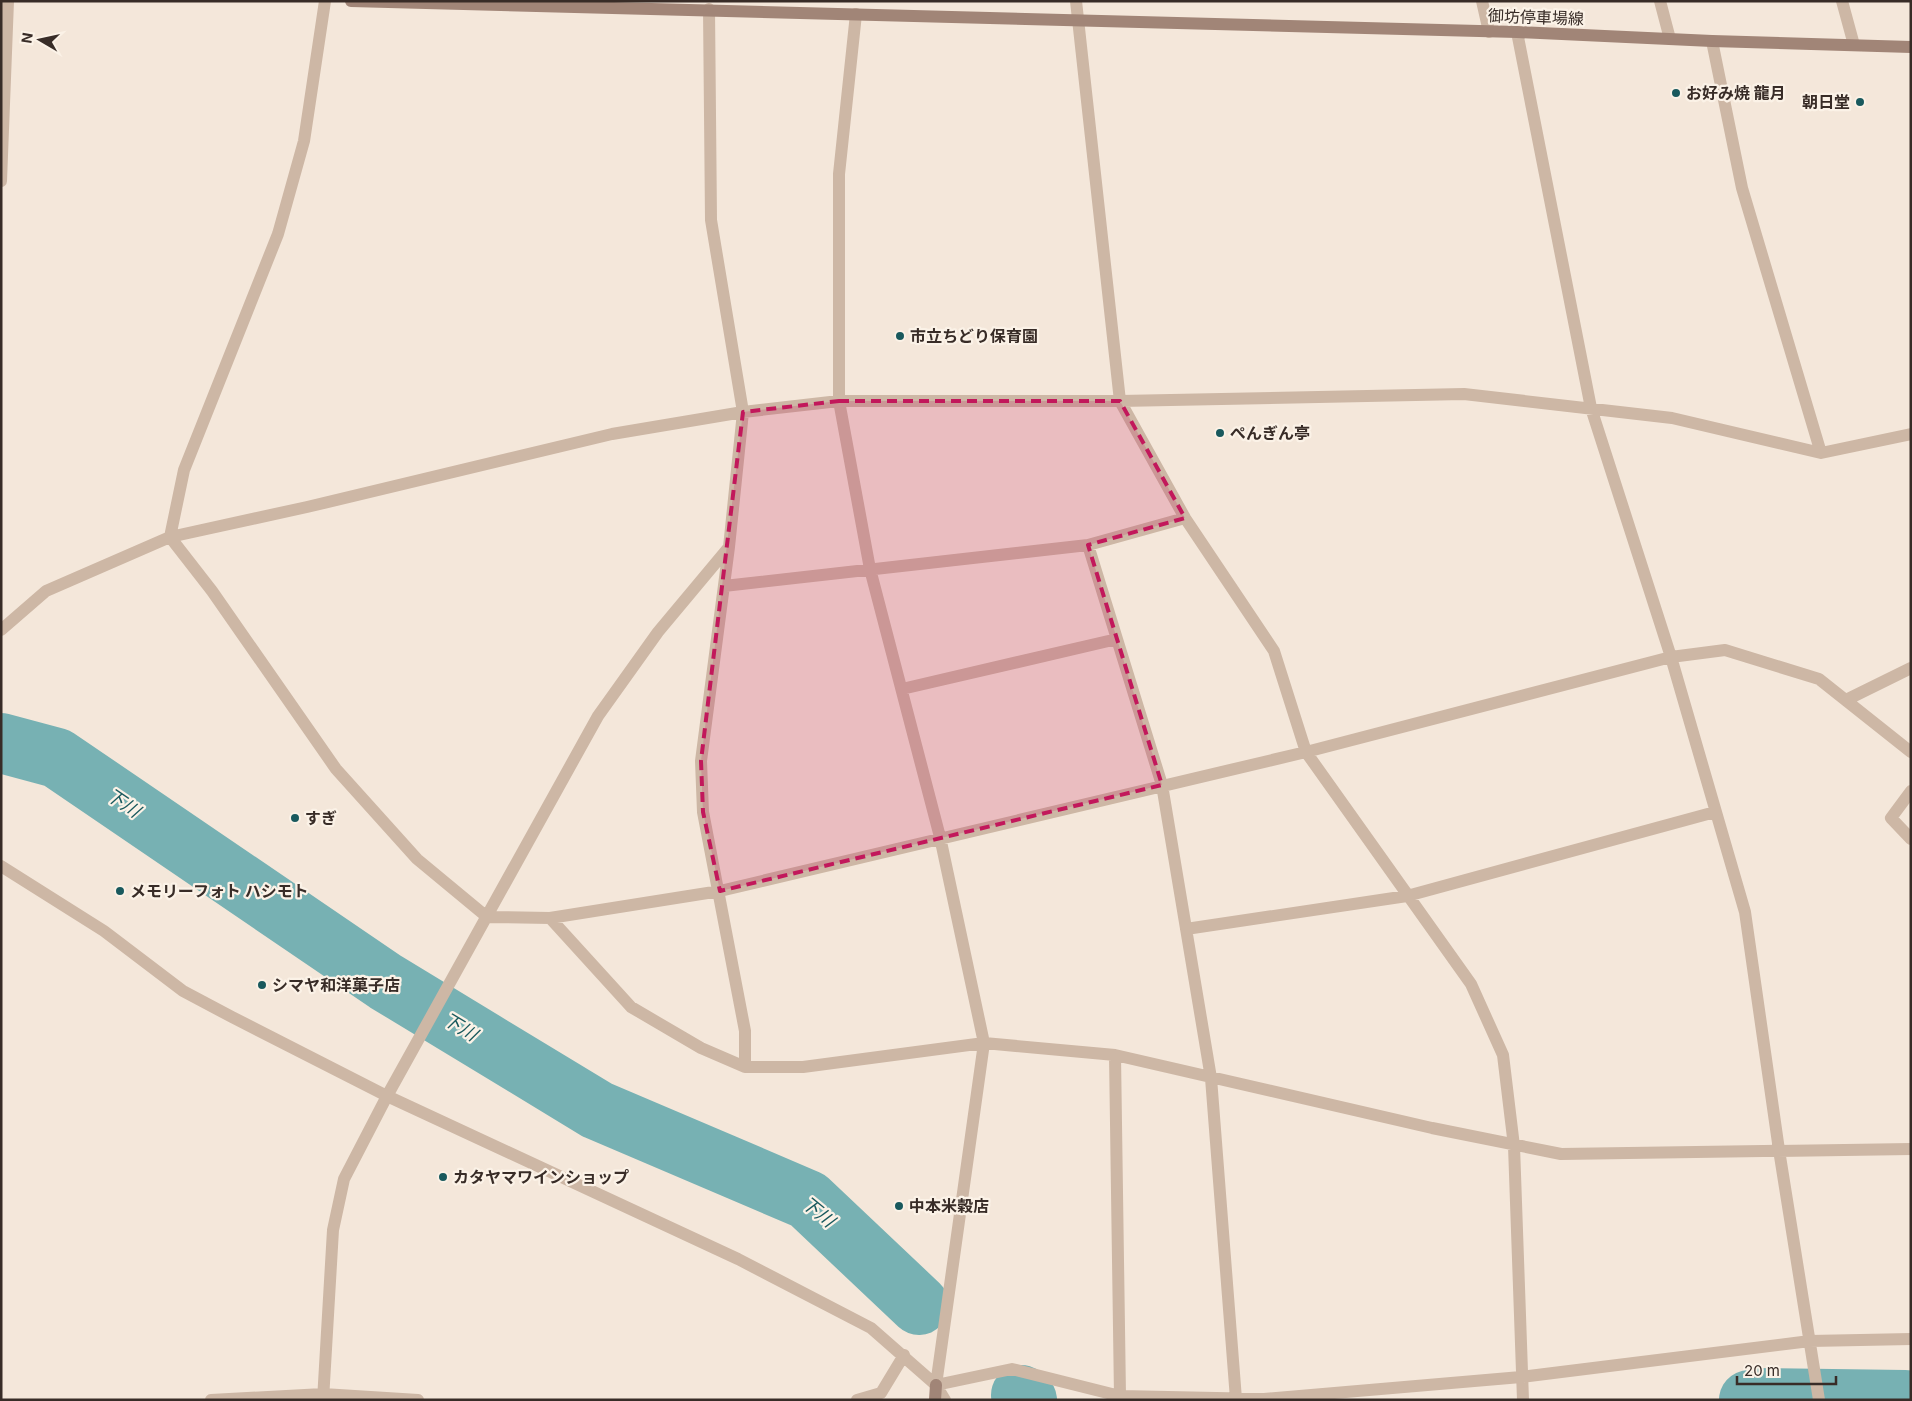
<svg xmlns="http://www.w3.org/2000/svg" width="1912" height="1401" viewBox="0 0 1912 1401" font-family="Inter,'Noto Sans JP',sans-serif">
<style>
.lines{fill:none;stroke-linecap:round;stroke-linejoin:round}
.river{stroke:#77b1b3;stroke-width:60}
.street{stroke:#cdb7a5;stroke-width:12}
.secondary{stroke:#a18577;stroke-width:12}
.marked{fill:#c2185b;fill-opacity:0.2;stroke:#c2185b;stroke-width:4;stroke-dasharray:10 6;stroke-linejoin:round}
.poi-dot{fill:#19595d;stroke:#fbf2e7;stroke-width:2}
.labels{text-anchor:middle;stroke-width:4.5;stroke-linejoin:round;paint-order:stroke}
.street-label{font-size:16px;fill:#382c27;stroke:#fbf2e7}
.poi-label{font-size:16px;font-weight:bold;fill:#382c27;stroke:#fbf2e7;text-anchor:start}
.water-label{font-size:18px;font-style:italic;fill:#19595d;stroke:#fbf2e7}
</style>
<rect width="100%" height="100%" fill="#f4e7da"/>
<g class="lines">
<path class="river" d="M 1,743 L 57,758 L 386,982 L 597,1110 L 808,1200 L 919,1305
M 1021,1395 L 1027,1400
M 1749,1400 L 1757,1398 L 1905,1400"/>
<path class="street" d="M 325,1 L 304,141 L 278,234 L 184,470 L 170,537 L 212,591 L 336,769 L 417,859 L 487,917 L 550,918 L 720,891 L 1306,752 L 1671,657 L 1725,650 L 1819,679 L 1911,752
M 1076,1 L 1120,401 L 1185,518 L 1274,651 L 1306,752 L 1471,984 L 1503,1055 L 1514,1146 L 1523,1400
M 1482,1 L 1489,32
M 1660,1 L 1670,39
M 1842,1 L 1854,45
M 856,14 L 839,174 L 839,401 L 870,569 L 940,837 L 984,1043 L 936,1385
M 1517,32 L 1591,408 L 1671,657 L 1745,912 L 1779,1150 L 1819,1400
M 1,181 L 8,1
M 1821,453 L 1911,434
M 1185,518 L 1088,545 L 1162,785 L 1211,1078 L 1236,1399
M 729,547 L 701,761 L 703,812 L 745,1031 L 745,1067
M 724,586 L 1088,545
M 1,630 L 46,591 L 170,537 L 307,507 L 612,434 L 743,412 L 839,401 L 1120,401 L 1464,394 L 1672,418 L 1821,453 L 1742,188 L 1712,41
M 902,689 L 1117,639
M 1846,700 L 1911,668
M 1911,791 L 1891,818 L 1911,839
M 1,866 L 104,931 L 183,991 L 232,1017 L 387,1096 L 738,1259 L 871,1328 L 936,1385 L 945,1400
M 550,918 L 631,1007 L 701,1048 L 745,1067 L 803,1067 L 984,1043 L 1115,1055 L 1432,1128 L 1561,1154 L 1911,1149
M 1186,929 L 1407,896 L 1715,812
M 1115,1055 L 1120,1396
M 936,1385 L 1012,1369 L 1120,1396 L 1264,1399 L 1521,1377 L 1810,1341 L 1911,1339
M 211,1400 L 323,1394 L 418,1400
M 323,1400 L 333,1230 L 344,1179 L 387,1096 L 598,716 L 658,632 L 729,547 L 743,412 L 711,220 L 709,9
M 857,1400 L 881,1393 L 904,1355"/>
<path class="secondary" d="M 351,1 L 1517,32 L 1712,41 L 1911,47
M 935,1400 L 936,1385"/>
</g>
<path class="marked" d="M 839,401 L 1120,401 L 1185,518 L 1088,545 L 1162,785 L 720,891 L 703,812 L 701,761 L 743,412 Z"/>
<g class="poi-dot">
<circle cx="1676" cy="93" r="5"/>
<circle cx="1860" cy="102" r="5"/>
<circle cx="900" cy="336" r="5"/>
<circle cx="1220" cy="433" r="5"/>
<circle cx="295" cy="818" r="5"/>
<circle cx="120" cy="891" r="5"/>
<circle cx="262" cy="985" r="5"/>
<circle cx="443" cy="1177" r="5"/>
<circle cx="899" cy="1206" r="5"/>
</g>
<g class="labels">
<g class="street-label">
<text transform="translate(1536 17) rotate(2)" y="6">御坊停車場線</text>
</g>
<g class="poi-label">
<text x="1686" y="99">お好み焼 龍月</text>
<text x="1850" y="108" text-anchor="end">朝日堂</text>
<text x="910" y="342">市立ちどり保育園</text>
<text x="1230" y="439">ぺんぎん亭</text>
<text x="305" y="824">すぎ</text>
<text x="130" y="897">メモリーフォト ハシモト</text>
<text x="272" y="991">シマヤ和洋菓子店</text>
<text x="453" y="1183">カタヤマワインショップ</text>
<text x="909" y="1212">中本米穀店</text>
</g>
<g class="water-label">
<text transform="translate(123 803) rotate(34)" y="6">下川</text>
<text transform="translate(460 1027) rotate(31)" y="6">下川</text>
<text transform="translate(818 1212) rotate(39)" y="6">下川</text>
</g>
</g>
<rect width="1912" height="1401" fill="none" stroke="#382c27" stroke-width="5"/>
<g transform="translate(40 40) rotate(279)" stroke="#fbf2e7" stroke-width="4" paint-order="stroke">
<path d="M0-4L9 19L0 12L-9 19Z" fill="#382c27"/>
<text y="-8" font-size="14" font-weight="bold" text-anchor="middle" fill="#382c27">N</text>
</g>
<path d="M1737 1376v8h99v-8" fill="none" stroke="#382c27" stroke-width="2.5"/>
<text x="1744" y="1376" font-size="15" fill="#382c27" stroke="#fbf2e7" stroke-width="4" paint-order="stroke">20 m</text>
</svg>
